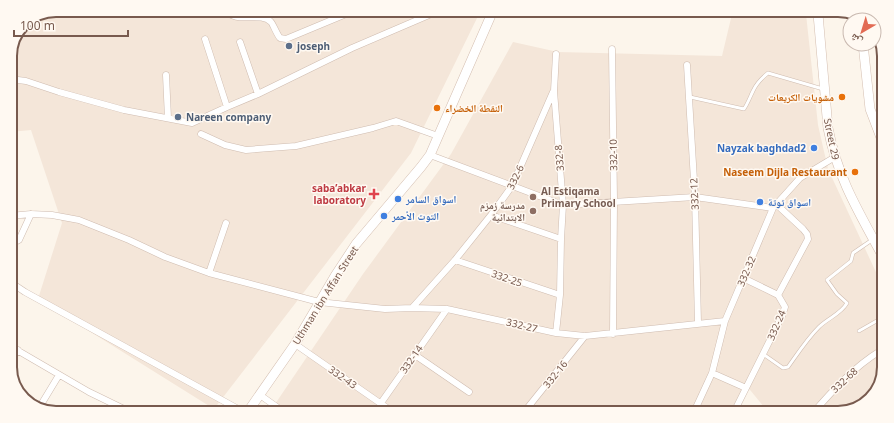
<svg xmlns="http://www.w3.org/2000/svg" width="894" height="423" viewBox="0 0 894 423" font-family="'Noto Sans','Noto Naskh Arabic',sans-serif">
<style>
.residential{fill:#f4e6d9}
.water{fill:#bfe3e6;stroke:#a5d3d8}
.lines{fill:none;stroke-linecap:round;stroke-linejoin:round}
.lane-casing{stroke:#cfbcb0;stroke-width:4}
.street-casing{stroke:#cfbcb0;stroke-width:7}
.secondary-casing{stroke:#d4beb0;stroke-width:10}
.lane{stroke:#fff;stroke-width:3}
.street{stroke:#fff;stroke-width:6}
.secondary{stroke:#fff;stroke-width:9}
.service-dot{fill:#5c6f8a;stroke:#fff9f2;stroke-width:1.5}
.food-dot{fill:#e8710a;stroke:#fff9f2;stroke-width:1.5}
.shop-dot{fill:#3f7fe0;stroke:#fff9f2;stroke-width:1.5}
.health-dot{fill:#e0444e;stroke:#fff9f2;stroke-width:1.5}
.education-dot{fill:#8d6e63;stroke:#fff9f2;stroke-width:1.5}
.labels{text-anchor:middle;stroke-width:3;stroke-linejoin:round;paint-order:stroke}
.service-label{font-size:10px;font-weight:bold;fill:#4e5e75;stroke:#fff9f2;text-anchor:start}
.food-label{font-size:10px;font-weight:bold;fill:#c56008;stroke:#fff9f2;text-anchor:end}
.street-label{font-size:10px;fill:#785a4e;stroke:#fff9f2}
.shop-label{font-size:10px;font-weight:bold;fill:#366cbe;stroke:#fff9f2;text-anchor:start}
.health-label{font-size:10px;font-weight:bold;fill:#be3a42;stroke:#fff9f2;text-anchor:end}
.education-label{font-size:10px;font-weight:bold;fill:#785e54;stroke:#fff9f2;text-anchor:start}
.rim{fill:none;stroke:#785a4e;stroke-width:2}
</style>
<rect width="100%" height="100%" fill="#fcf5eb"/>
<path class="residential" d="M 56,10 L 480,12 L 411,153 L 214,409 L 38,299 L 62,223 L 31,130 L 10,132 L 10,53 L 24,23 Z
M 732,14 L 806,14 L 818,125 L 828,169 L 881,283 L 879,387 L 863,405 L 838,413 L 769,413 L 746,385 L 732,412 L 271,410 L 363,274 L 451,154 L 513,42 L 558,52 L 722,56 Z"/>
<path class="water" d="M 874,28 L 876,30 L 884,53 L 883,95 Z"/>
<g class="lines">
<g class="lane-casing">
<path id="lane" d="M 690,97 L 744,109 C 748,103 750,97 753,91 C 756,84 763,77 768,73 L 823,89
M 859,331 L 880,319
M 763,354 L 783,368 L 788,367 C 798,353 807,339 819,327 C 828,318 841,314 847,303 L 837,294 L 827,280 L 851,261 L 853,253 L 872,240"/>
</g>
<g class="street-casing">
<path id="street" d="M 227,11 C 235,24 261,11 271,22 C 273,24 277,35 280,38 L 286,39 L 351,12
M 205,39 L 227,107
M 240,42 L 258,94
M 612,49 L 614,201 L 613,334
M 687,65 L 695,197 L 698,323
M 166,75 L 168,118
M 10,79 L 26,81 L 59,92 L 124,110 L 192,123 L 227,107 L 258,94 L 352,48 L 436,12
M 201,134 L 225,145 L 246,150 L 296,146 L 373,128 L 396,121 L 438,136
M 430,155 L 563,205 L 695,197 L 773,208
M 491,215 L 561,239
M 10,216 L 31,214 L 52,215 L 79,220 L 129,240 L 165,257 L 209,273 L 319,302 L 385,309 L 412,308 L 447,309 L 556,333 L 585,336 L 725,321
M 10,245 L 19,240 L 31,214
M 455,260 L 560,295
M 209,273 L 226,223
M 743,278 L 778,295
M 10,282 L 25,292 L 240,410
M 412,308 L 455,260 L 491,215 L 512,186 L 553,92
M 556,333 L 560,295 L 561,239 L 563,205 L 554,91 L 556,54
M 295,344 L 390,410
M 10,346 L 89,392 L 124,409
M 415,355 L 469,392
M 10,362 L 18,350
M 712,373 L 746,388
M 260,395 L 281,410
M 39,408 L 59,375
M 376,410 L 447,309
M 525,411 L 585,336
M 694,412 L 712,373 L 725,321 L 773,208 L 800,178 L 835,157
M 734,412 L 782,316 L 785,307 L 778,295 L 808,239 L 807,234 L 803,229 L 776,204
M 813,413 C 833,390 854,367 880,351"/>
</g>
<g class="secondary-casing">
<path id="secondary" d="M 818,14 L 828,128 C 837,176 858,211 881,253
M 859,15 L 859,20
M 863,44 L 870,109 L 883,143
M 249,410 L 295,344 L 335,276 L 356,244 L 421,167 L 430,155 L 492,13"/>
</g>
<use href="#lane" class="lane"/>
<use href="#street" class="street"/>
<use href="#secondary" class="secondary"/>
</g>
<g class="service-dot">
<circle cx="289" cy="46" r="4"/>
<circle cx="178" cy="117" r="4"/>
</g>
<g class="food-dot">
<circle cx="842" cy="97" r="4"/>
<circle cx="437" cy="108" r="4"/>
<circle cx="855" cy="172" r="4"/>
</g>
<g class="shop-dot">
<circle cx="814" cy="148" r="4"/>
<circle cx="398" cy="199" r="4"/>
<circle cx="760" cy="202" r="4"/>
<circle cx="384" cy="216" r="4"/>
</g>
<path class="health-dot" d="M372 188h4v4h4v4h-4v4h-4v-4h-4v-4h4z"/>
<g class="education-dot">
<circle cx="533" cy="197" r="4"/>
<circle cx="533" cy="211" r="4"/>
</g>
<g class="labels">
<g class="service-label">
<text x="297" y="50">joseph</text>
<text x="186" y="121">Nareen company</text>
</g>
<g class="food-label">
<text x="834" y="101">مشويات الكريعات</text>
<text x="445" y="112" text-anchor="start">النقطة الخضراء</text>
<text x="847" y="176">Naseem Dijla Restaurant</text>
</g>
<g class="street-label">
<text transform="translate(832 139) rotate(78)" y="4">Street 29</text>
<text transform="translate(613 155) rotate(-91)" y="4">332-10</text>
<text transform="translate(559 158) rotate(-95)" y="4">332-8</text>
<text transform="translate(515 177) rotate(-64)" y="4">332-6</text>
<text transform="translate(694 194) rotate(-93)" y="4">332-12</text>
<text transform="translate(746 271) rotate(-67)" y="4">332-32</text>
<text transform="translate(507 278) rotate(19)" y="4">332-25</text>
<text transform="translate(325 295) rotate(-58)" y="4">Uthman ibn Affan Street</text>
<text transform="translate(522 325) rotate(13)" y="4">332-27</text>
<text transform="translate(776 325) rotate(-67)" y="4">332-24</text>
<text transform="translate(411 359) rotate(-55)" y="4">332-14</text>
<text transform="translate(555 374) rotate(-51)" y="4">332-16</text>
<text transform="translate(343 377) rotate(35)" y="4">332-43</text>
<text transform="translate(844 380) rotate(-43)" y="4">332-68</text>
</g>
<g class="shop-label">
<text x="806" y="152" text-anchor="end">Nayzak baghdad2</text>
<text x="406" y="203">اسواق السامر</text>
<text x="768" y="206">اسواق توتة</text>
<text x="392" y="220">التوت الأحمر</text>
</g>
<g class="health-label">
<text x="366" y="192">saba’abkar<tspan x="366" dy="12">laboratory</tspan></text>
</g>
<g class="education-label">
<text x="541" y="195">Al Estiqama<tspan x="541" dy="12">Primary School</tspan></text>
<text x="525" y="209" text-anchor="end">مدرسة زمزم<tspan x="525" dy="12">الابتدائية</tspan></text>
</g>
</g>
<path d="M0 0H894V423H0ZM56 17H838A39 39 0 0 1 877 56V367A39 39 0 0 1 838 406H56A39 39 0 0 1 17 367V56A39 39 0 0 1 56 17Z" fill="#fff9f2" fill-rule="evenodd"/>
<path class="rim" d="M56 17H838A39 39 0 0 1 877 56V367A39 39 0 0 1 838 406H56A39 39 0 0 1 17 367V56A39 39 0 0 1 56 17Z"/>
<g transform="translate(862 32) rotate(218)"><circle r="19" fill="#fff9f2" stroke="#c9b9b0"/>
<path d="M0-3L7 15L0 10L-7 15Z" fill="#e26b54"/>
<text y="-6" font-size="11" font-weight="bold" text-anchor="middle" fill="#785a4e">ش</text>
</g>
<path d="M14 30v6h114v-6" fill="none" stroke="#785a4e" stroke-width="2"/>
<text x="20" y="30" font-size="12" fill="#785a4e" stroke="#fff9f2" stroke-width="3" paint-order="stroke">100 m</text>
</svg>
